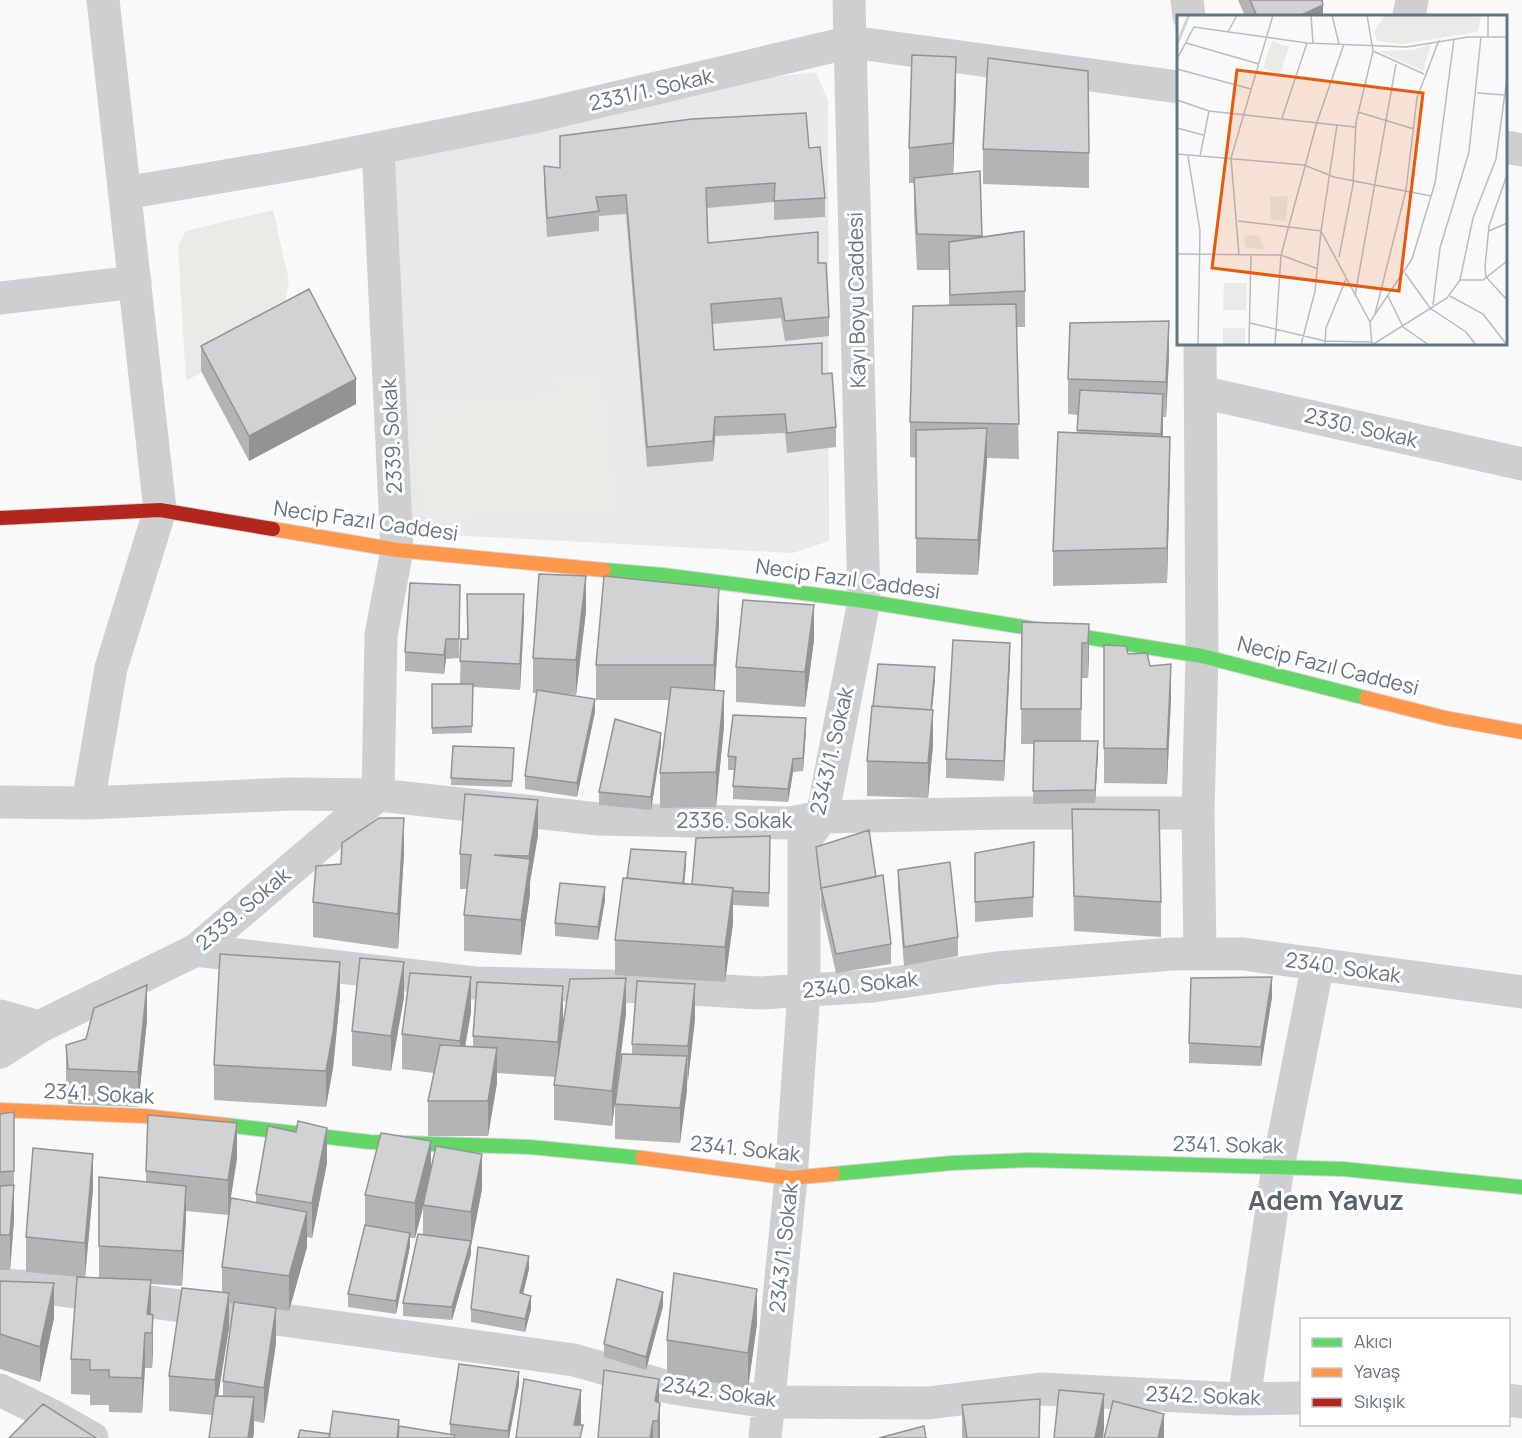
<svg xmlns="http://www.w3.org/2000/svg" width="1522" height="1438" viewBox="0 0 1522 1438" font-family="Manrope,sans-serif">
<style>
.built{fill:#e8e9e9}
.green{fill:#e8ebe6}
.lines{fill:none;stroke-linecap:round;stroke-linejoin:round}
.fast-casing{stroke:#d5d6d7;stroke-width:16}
.slow-casing{stroke:#d5d6d7;stroke-width:16}
.jam-casing{stroke:#d5d6d7;stroke-width:16}
.street{stroke:#cecfd0;stroke-width:33}
.fast{stroke:#63d668;stroke-width:14}
.slow{stroke:#ff974d;stroke-width:14}
.jam{stroke:#b3261e;stroke-width:14}
.wall{fill:#b3b5b5;fill-rule:evenodd}
.shaded-wall{fill:#929394}
.building{fill:#d0d2d3;stroke:#929394;stroke-width:1.5}
.labels{text-anchor:middle;stroke-width:6;stroke-linejoin:round;paint-order:stroke}
.street-label{font-size:21px;fill:#657683;stroke:#fff}
.district-label{font-size:27px;font-weight:bold;fill:#57646e;stroke:#fff}
.inset-river{fill:none;stroke:#ced6d9;stroke-width:3}
.inset-road{fill:none;stroke:#b5bdc3;stroke-width:1.5}
.view{fill:#e8590c;fill-opacity:0.15;stroke:#e8590c;stroke-width:3}
.inset-edge{fill:none;stroke:#657683;stroke-width:3}
</style>
<rect width="100%" height="100%" fill="#f9f9f9"/>
<path class="built" d="M 816,72 L 828,101 L 829,541 L 793,553 L 410,533 L 394,162 L 714,84 Z"/>
<path class="green" d="M 273,210 L 289,281 L 280,330 L 186,381 L 178,247 L 186,231 Z
M 595,373 L 595,398 L 605,400 L 614,511 L 423,516 L 416,403 L 559,396 L 556,374 Z"/>
<g class="lines">
<g class="fast-casing">
<path id="fast" d="M 604,570 L 663,575 L 864,601 L 1202,656 L 1366,698
M 225,1125 L 370,1142 L 530,1147 L 642,1158
M 833,1174 L 952,1163 L 1030,1160 L 1343,1169 L 1522,1187"/>
</g>
<g class="slow-casing">
<path id="slow" d="M 273,529 L 397,550 L 604,570
M 1366,698 L 1445,718 L 1522,732
M 0,1110 L 144,1116 L 225,1125
M 642,1158 L 791,1178 L 833,1174"/>
</g>
<g class="jam-casing">
<path id="jam" d="M 0,518 L 160,510 L 273,529"/>
</g>
<path class="street" d="M 1187,0 L 1189,16
M 1409,16 L 1412,0
M 1506,147 L 1522,150
M 378,148 L 397,550 L 381,635 L 378,795 L 598,819 L 790,823 L 822,817 L 1005,813 L 1198,813
M 125,193 L 308,162 L 534,117 L 851,42 L 1178,87
M 0,298 L 135,282
M 1201,392 L 1522,464
M 0,802 L 88,803 L 291,794 L 378,795 L 196,950 L 39,1027 L 0,1052
M 88,803 L 111,668 L 160,510 L 103,0
M 196,950 L 475,983 L 654,987 L 760,993 L 873,986 L 996,968 L 1172,954 L 1243,954 L 1522,992
M 1200,954 L 1198,813 L 1202,656 L 1200,344
M 0,1016 L 39,1027
M 0,1285 L 37,1287 L 219,1311 L 574,1360 L 672,1388 L 769,1402 L 928,1403 L 1041,1389 L 1238,1399 L 1302,1398
M 0,1390 L 53,1416 L 92,1438
M 1244,1399 L 1278,1167 L 1318,964
M 1508,1400 L 1522,1402
M 765,1438 L 791,1178 L 804,991 L 804,841 L 822,817 L 864,601 L 849,0"/>
<use href="#fast" class="fast"/>
<use href="#slow" class="slow"/>
<use href="#jam" class="jam"/>
</g>
<path class="wall" d="M 1238,0 L 1322,0 L 1323,16 L 1245,16 Z
M 956,92 L 953,174 L 980,171 L 982,237 L 1025,291 L 1025,327 L 1016,327 L 1019,459 L 987,458 L 978,575 L 916,573 L 916,458 L 910,457 L 910,422 L 949,305 L 949,270 L 917,270 L 914,213 L 914,183 L 909,183 L 909,148 Z
M 809,148 L 825,198 L 825,217 L 774,220 L 774,202 L 707,208 L 708,243 L 818,263 L 829,317 L 829,336 L 785,341 L 781,318 L 712,324 L 714,350 L 822,374 L 836,427 L 836,447 L 787,453 L 785,433 L 715,436 L 713,461 L 647,467 L 626,214 L 599,216 L 599,231 L 547,237 L 544,186 L 544,166 L 560,168 Z
M 983,149 L 1089,153 L 1089,188 L 983,184 Z
M 201,346 L 356,404 L 249,461 L 201,371 Z
M 1169,357 L 1166,417 L 1163,417 L 1163,436 L 1170,472 L 1167,583 L 1053,586 L 1053,551 L 1077,433 L 1078,415 L 1068,414 L 1068,379 Z
M 460,585 L 459,658 L 446,659 L 444,674 L 405,671 L 405,652 Z
M 467,594 L 524,619 L 520,690 L 473,687 L 472,733 L 432,734 L 432,684 L 460,684 L 461,639 L 467,639 Z
M 586,611 L 576,695 L 565,694 L 595,712 L 577,797 L 525,789 L 525,776 L 537,693 L 533,693 L 533,658 Z
M 1022,622 L 1089,624 L 1088,678 L 1082,678 L 1081,741 L 1098,754 L 1095,803 L 1033,804 L 1034,744 L 1021,744 Z
M 719,623 L 715,690 L 724,726 L 716,807 L 660,808 L 660,773 L 669,700 L 596,700 L 596,665 Z
M 814,640 L 805,707 L 736,702 L 736,667 Z
M 1104,645 L 1150,666 L 1171,699 L 1167,784 L 1104,783 Z
M 1010,662 L 1004,781 L 946,778 L 946,759 Z
M 935,680 L 932,710 L 933,745 L 928,798 L 867,796 L 867,761 Z
M 806,731 L 803,771 L 793,772 L 788,802 L 733,799 L 733,786 L 734,770 L 728,770 L 728,756 Z
M 453,746 L 514,754 L 512,787 L 451,785 Z
M 661,746 L 651,810 L 599,805 L 599,792 Z
M 1072,809 L 1161,902 L 1161,937 L 1074,931 Z
M 538,835 L 530,882 L 530,894 L 521,955 L 464,951 L 464,915 L 467,889 L 460,889 L 460,854 Z
M 770,836 L 769,907 L 733,905 L 733,923 L 725,982 L 615,975 L 615,940 L 627,878 L 686,865 L 684,884 L 692,884 Z
M 1034,842 L 1033,917 L 975,922 L 975,853 Z
M 816,847 L 876,877 L 891,944 L 891,964 L 836,973 L 821,907 L 821,893 Z
M 404,853 L 398,949 L 313,937 L 313,902 L 341,864 Z
M 898,870 L 958,937 L 958,956 L 904,966 L 898,889 Z
M 605,900 L 598,940 L 555,936 L 555,923 Z
M 340,997 L 333,1068 L 326,1107 L 214,1100 L 214,1065 Z
M 404,997 L 391,1071 L 352,1066 L 352,1031 Z
M 1272,997 L 1261,1066 L 1189,1063 L 1189,1043 Z
M 471,1012 L 465,1046 L 473,1047 L 473,1036 L 563,1021 L 561,1036 L 626,1013 L 612,1126 L 554,1120 L 554,1085 L 556,1077 L 497,1073 L 497,1083 L 488,1136 L 428,1136 L 428,1101 L 434,1073 L 402,1069 L 402,1034 Z
M 695,1019 L 680,1143 L 615,1139 L 615,1104 L 632,1054 L 632,1044 Z
M 147,1020 L 138,1107 L 68,1104 L 66,1080 L 66,1045 Z
M 14,1112 L 14,1220 L 10,1270 L 0,1270 L 0,1114 Z
M 237,1158 L 228,1215 L 186,1211 L 182,1286 L 151,1284 L 151,1314 L 153,1350 L 152,1368 L 145,1368 L 142,1413 L 109,1412 L 109,1405 L 90,1405 L 90,1395 L 71,1394 L 71,1359 L 79,1277 L 26,1272 L 26,1237 L 93,1189 L 85,1277 L 99,1278 L 99,1177 L 146,1182 L 146,1171 Z
M 327,1163 L 312,1238 L 307,1237 L 307,1247 L 289,1311 L 276,1309 L 276,1343 L 264,1423 L 254,1421 L 254,1433 L 212,1415 L 169,1411 L 169,1376 L 222,1292 L 222,1267 L 256,1203 L 256,1194 ZM 229,1303 L 233,1304 L 223,1381 L 223,1396 L 218,1396 L 229,1328 Z
M 431,1170 L 482,1189 L 471,1246 L 471,1254 L 452,1320 L 403,1316 L 403,1303 L 423,1235 L 423,1208 L 415,1238 L 410,1238 L 410,1246 L 396,1314 L 348,1307 L 348,1294 L 365,1226 L 365,1195 Z
M 529,1269 L 523,1294 L 531,1309 L 525,1332 L 471,1322 L 471,1309 Z
M 0,1281 L 54,1318 L 40,1382 L 0,1369 Z
M 663,1306 L 646,1370 L 604,1357 L 604,1344 Z
M 757,1324 L 748,1388 L 667,1375 L 667,1340 Z
M 519,1385 L 509,1438 L 458,1438 L 330,1434 L 399,1428 L 450,1434 L 450,1424 Z
M 659,1402 L 660,1403 L 660,1438 L 598,1438 Z
M 962,1405 L 1040,1438 L 962,1438 Z"/>
<path class="shaded-wall" d="M 1323,5 L 1323,16 L 1299,16 Z
M 956,57 L 956,92 L 953,178 L 953,143 Z
M 1169,321 L 1169,357 L 1166,417 L 1166,382 Z
M 356,379 L 356,404 L 249,461 L 249,436 Z
M 1163,394 L 1163,429 L 1161,469 L 1161,434 Z
M 715,417 L 715,436 L 713,461 L 713,441 Z
M 987,428 L 987,463 L 978,575 L 978,540 Z
M 1170,437 L 1170,472 L 1167,583 L 1167,548 Z
M 586,576 L 586,611 L 576,695 L 576,660 Z
M 719,588 L 719,623 L 714,700 L 714,665 Z
M 524,594 L 524,619 L 520,690 L 520,664 Z
M 814,605 L 814,640 L 805,707 L 805,672 Z
M 1089,624 L 1089,659 L 1088,678 L 1088,643 Z
M 446,639 L 446,659 L 444,674 L 444,655 Z
M 1010,643 L 1010,662 L 1004,781 L 1004,761 Z
M 1171,664 L 1171,699 L 1167,784 L 1167,749 Z
M 935,667 L 935,680 L 929,736 L 929,723 Z
M 724,691 L 724,726 L 716,807 L 716,772 Z
M 595,699 L 595,712 L 577,797 L 577,783 Z
M 933,710 L 933,745 L 928,798 L 928,763 Z
M 806,718 L 806,731 L 803,771 L 803,758 Z
M 661,733 L 661,746 L 651,810 L 651,797 Z
M 1098,741 L 1098,754 L 1095,803 L 1095,790 Z
M 793,759 L 793,772 L 788,802 L 788,789 Z
M 538,800 L 538,835 L 530,882 L 530,894 L 521,955 L 521,920 L 529,869 L 529,856 Z
M 404,818 L 404,853 L 398,949 L 398,914 Z
M 686,852 L 686,865 L 681,916 L 681,903 Z
M 605,887 L 605,900 L 598,940 L 598,927 Z
M 733,888 L 733,923 L 725,982 L 725,947 Z
M 340,962 L 340,997 L 333,1068 L 326,1107 L 326,1071 Z
M 404,962 L 404,997 L 391,1071 L 391,1036 Z
M 471,977 L 471,1012 L 460,1076 L 460,1041 Z
M 1272,977 L 1272,997 L 1261,1066 L 1261,1047 Z
M 626,978 L 626,1013 L 612,1126 L 612,1091 Z
M 695,984 L 695,1019 L 688,1081 L 688,1046 Z
M 147,985 L 147,1020 L 138,1107 L 138,1072 Z
M 563,986 L 563,1021 L 558,1078 L 558,1042 Z
M 497,1048 L 497,1083 L 488,1136 L 488,1101 Z
M 687,1056 L 687,1091 L 680,1143 L 680,1108 Z
M 14,1112 L 14,1220 L 10,1270 L 10,1235 L 14,1186 Z
M 237,1123 L 237,1158 L 228,1215 L 228,1180 Z
M 327,1128 L 327,1163 L 312,1238 L 312,1203 Z
M 431,1141 L 431,1176 L 415,1238 L 415,1203 Z
M 93,1154 L 93,1189 L 85,1278 L 85,1243 Z
M 482,1154 L 482,1189 L 471,1246 L 471,1254 L 452,1320 L 452,1307 L 471,1242 L 471,1212 Z
M 186,1186 L 186,1221 L 182,1286 L 182,1251 Z
M 307,1212 L 307,1247 L 289,1311 L 289,1276 Z
M 410,1233 L 410,1246 L 396,1314 L 396,1301 Z
M 529,1256 L 529,1269 L 520,1306 L 520,1293 Z
M 151,1280 L 151,1315 L 147,1314 Z
M 54,1283 L 54,1318 L 40,1382 L 40,1347 Z
M 757,1289 L 757,1324 L 748,1388 L 748,1353 Z
M 663,1292 L 663,1306 L 646,1370 L 646,1357 Z
M 229,1293 L 229,1328 L 215,1415 L 215,1380 Z
M 531,1296 L 531,1309 L 525,1332 L 525,1319 Z
M 276,1308 L 276,1343 L 264,1423 L 264,1388 Z
M 153,1315 L 153,1350 L 152,1368 L 152,1333 Z
M 145,1333 L 145,1368 L 142,1413 L 142,1378 Z
M 519,1372 L 519,1385 L 509,1438 L 508,1438 L 508,1431 Z
M 659,1379 L 659,1414 L 655,1401 Z
M 581,1390 L 581,1425 L 574,1425 Z
M 1104,1394 L 1104,1429 L 1103,1438 L 1095,1438 Z
M 254,1397 L 254,1433 L 253,1438 L 248,1438 Z
M 660,1403 L 660,1438 L 658,1438 L 658,1421 Z
M 1164,1414 L 1164,1438 L 1158,1438 Z
M 653,1421 L 653,1438 L 650,1438 Z"/>
<path class="building" d="M 1250,0 L 1322,0 L 1323,5 L 1299,16 L 1257,16 Z
M 912,55 L 956,57 L 953,143 L 909,148 Z
M 988,58 L 1088,71 L 1089,153 L 983,149 Z
M 806,113 L 809,148 L 820,147 L 825,198 L 774,201 L 775,183 L 706,188 L 708,243 L 818,232 L 818,263 L 826,263 L 829,317 L 785,321 L 781,298 L 711,304 L 714,350 L 822,343 L 822,374 L 832,373 L 836,427 L 787,433 L 785,414 L 715,417 L 713,441 L 647,447 L 626,195 L 596,197 L 599,211 L 547,218 L 544,166 L 560,168 L 560,136 L 692,119 Z
M 980,171 L 982,236 L 917,234 L 914,178 Z
M 1024,231 L 1025,291 L 950,295 L 949,242 Z
M 309,289 L 356,379 L 249,436 L 201,346 Z
M 1016,304 L 1019,424 L 910,422 L 913,306 Z
M 1169,321 L 1166,382 L 1068,379 L 1070,323 Z
M 1080,390 L 1163,394 L 1161,434 L 1077,430 Z
M 987,428 L 978,540 L 916,538 L 916,430 Z
M 1058,432 L 1170,437 L 1167,548 L 1053,551 Z
M 539,574 L 586,576 L 576,660 L 533,658 Z
M 604,576 L 719,588 L 714,665 L 596,665 Z
M 410,583 L 460,585 L 459,639 L 446,639 L 444,655 L 405,652 Z
M 467,594 L 524,594 L 520,664 L 460,661 L 461,639 L 468,639 Z
M 743,600 L 814,605 L 805,672 L 736,667 Z
M 1022,622 L 1089,624 L 1088,643 L 1082,643 L 1081,709 L 1021,709 Z
M 953,640 L 1010,643 L 1004,761 L 946,759 Z
M 1104,645 L 1126,646 L 1128,654 L 1147,653 L 1150,666 L 1171,664 L 1167,749 L 1104,748 Z
M 878,664 L 935,667 L 931,710 L 873,706 Z
M 432,684 L 473,684 L 472,726 L 432,728 Z
M 671,687 L 724,691 L 716,772 L 660,773 Z
M 537,690 L 595,699 L 577,783 L 525,776 Z
M 872,706 L 933,710 L 928,763 L 867,761 Z
M 733,715 L 806,718 L 803,758 L 793,759 L 788,789 L 733,786 L 736,757 L 728,756 Z
M 615,719 L 661,733 L 651,797 L 599,792 Z
M 1034,741 L 1098,741 L 1095,790 L 1033,791 Z
M 453,746 L 514,748 L 512,781 L 451,778 Z
M 465,794 L 538,800 L 529,856 L 494,855 L 530,859 L 521,920 L 464,915 L 471,855 L 460,854 Z
M 1072,809 L 1159,810 L 1161,902 L 1074,896 Z
M 379,818 L 404,818 L 398,914 L 313,902 L 316,866 L 341,864 L 342,843 Z
M 869,830 L 876,877 L 821,888 L 816,847 Z
M 770,836 L 769,893 L 733,891 L 733,888 L 692,884 L 696,838 Z
M 1034,842 L 1033,897 L 975,902 L 975,853 Z
M 631,849 L 686,852 L 683,884 L 627,878 Z
M 950,862 L 958,937 L 904,947 L 898,870 Z
M 883,875 L 891,944 L 836,954 L 821,888 Z
M 623,878 L 733,888 L 725,947 L 615,940 Z
M 560,883 L 605,887 L 598,927 L 555,923 Z
M 220,954 L 340,962 L 333,1033 L 326,1071 L 214,1065 Z
M 360,958 L 404,962 L 391,1036 L 352,1031 Z
M 410,973 L 471,977 L 460,1041 L 402,1034 Z
M 1272,977 L 1261,1047 L 1189,1043 L 1191,978 Z
M 626,978 L 612,1091 L 554,1085 L 570,979 Z
M 637,981 L 695,984 L 688,1046 L 632,1044 Z
M 477,982 L 563,986 L 558,1042 L 473,1036 Z
M 147,985 L 138,1072 L 68,1069 L 66,1045 L 86,1039 L 94,1008 Z
M 440,1045 L 497,1048 L 488,1101 L 428,1101 Z
M 622,1054 L 687,1056 L 680,1108 L 615,1104 Z
M 14,1112 L 14,1171 L 0,1172 L 0,1114 Z
M 148,1115 L 237,1123 L 228,1180 L 146,1171 Z
M 298,1121 L 327,1128 L 312,1203 L 256,1194 L 268,1126 L 296,1132 Z
M 381,1133 L 431,1141 L 415,1203 L 365,1195 Z
M 436,1146 L 482,1154 L 471,1212 L 423,1205 Z
M 33,1148 L 93,1154 L 85,1243 L 26,1237 Z
M 99,1177 L 186,1186 L 182,1251 L 99,1246 Z
M 14,1185 L 10,1235 L 0,1235 L 0,1186 Z
M 231,1198 L 307,1212 L 289,1276 L 222,1267 Z
M 365,1225 L 410,1233 L 396,1301 L 348,1294 Z
M 418,1234 L 471,1241 L 452,1307 L 403,1303 Z
M 478,1247 L 529,1256 L 520,1293 L 531,1296 L 525,1319 L 471,1309 Z
M 674,1273 L 757,1289 L 748,1353 L 667,1340 Z
M 77,1277 L 151,1280 L 147,1314 L 153,1315 L 152,1333 L 145,1333 L 142,1378 L 109,1377 L 109,1370 L 90,1370 L 90,1360 L 71,1359 Z
M 617,1279 L 663,1292 L 646,1357 L 604,1344 Z
M 0,1281 L 54,1283 L 40,1347 L 0,1334 Z
M 182,1288 L 229,1293 L 215,1380 L 169,1376 Z
M 234,1302 L 276,1308 L 264,1388 L 223,1381 Z
M 459,1364 L 519,1372 L 508,1431 L 450,1424 Z
M 604,1370 L 659,1379 L 655,1401 L 660,1403 L 658,1421 L 653,1421 L 650,1438 L 598,1438 Z
M 524,1379 L 581,1390 L 574,1425 L 583,1425 L 580,1438 L 516,1438 Z
M 1059,1390 L 1104,1394 L 1095,1438 L 1054,1438 Z
M 215,1396 L 254,1397 L 248,1438 L 209,1438 Z
M 1040,1399 L 1039,1438 L 967,1438 L 962,1405 Z
M 1113,1401 L 1164,1414 L 1158,1438 L 1104,1438 Z
M 43,1404 L 96,1438 L 9,1438 Z
M 333,1411 L 399,1420 L 397,1438 L 329,1438 Z
M 399,1426 L 455,1435 L 454,1438 L 398,1438 Z
M 924,1426 L 926,1438 L 879,1438 Z
M 300,1430 L 330,1434 L 329,1438 L 298,1438 Z"/>
<g class="labels">
<g class="street-label">
<text transform="translate(651 90) rotate(-13)" y="7">2331/1. Sokak</text>
<text transform="translate(857 300) rotate(-91)" y="7">Kayı Boyu Caddesi</text>
<text transform="translate(1361 428) rotate(13)" y="7">2330. Sokak</text>
<text transform="translate(392 436) rotate(-93)" y="7">2339. Sokak</text>
<text transform="translate(366 521) rotate(8)" y="7">Necip Fazıl Caddesi</text>
<text transform="translate(848 579) rotate(8)" y="7">Necip Fazıl Caddesi</text>
<text transform="translate(1328 666) rotate(14)" y="7">Necip Fazıl Caddesi</text>
<text transform="translate(832 751) rotate(-77)" y="7">2343/1. Sokak</text>
<text x="734" y="828">2336. Sokak</text>
<text transform="translate(243 909) rotate(-40)" y="7">2339. Sokak</text>
<text transform="translate(1343 968) rotate(8)" y="7">2340. Sokak</text>
<text transform="translate(860 985) rotate(-6)" y="7">2340. Sokak</text>
<text transform="translate(99 1094) rotate(3)" y="7">2341. Sokak</text>
<text transform="translate(1228 1145) rotate(1)" y="7">2341. Sokak</text>
<text transform="translate(745 1149) rotate(6)" y="7">2341. Sokak</text>
<text transform="translate(784 1248) rotate(-84)" y="7">2343/1. Sokak</text>
<text transform="translate(719 1392) rotate(8)" y="7">2342. Sokak</text>
<text transform="translate(1203 1396) rotate(2)" y="7">2342. Sokak</text>
</g>
<g class="district-label">
<text x="1326" y="1210">Adem Yavuz</text>
</g>
</g>
<g transform="translate(1177 15)">
<rect width="330" height="330" fill="#f9f9f9"/>
<path d="M 208,0 L 305,0 L 300,17 L 224,29 L 200,26 L 197,16 ZM 95,26 L 112,32 L 103,59 L 86,53 ZM 254,29 L 246,56 L 202,36 L 236,35 ZM 111,181 L 109,206 L 94,205 L 93,182 ZM 76,220 L 83,222 L 88,235 L 68,232 L 67,221 ZM 47,268 L 70,268 L 69,295 L 46,295 ZM 46,313 L 68,313 L 68,330 L 46,330 Z" fill="#e8ebe6"/>
<path class="inset-river" d="M 0,29 L 12,0"/>
<path class="inset-road" d="M 134,0 L 136,28M 155,0 L 162,29M 311,0 L 311,21M 51,17 L 60,0M 9,28 L 82,49M 196,36 L 247,59M 0,44 L 17,12 L 130,28 L 230,32 L 291,22 L 330,22M 0,54 L 74,74M 300,78 L 329,80M 0,85 L 32,96 L 178,112M 181,97 L 237,114M 105,103 L 130,28M 0,113 L 26,120M 0,139 L 127,150 L 157,162 L 254,181M 11,141 L 23,216 L 21,330M 23,141 L 32,96M 330,160 L 312,211 L 308,252 L 309,262 L 330,285M 61,206 L 144,216 L 160,110M 312,216 L 330,208M 0,239 L 104,240 L 141,254M 62,240 L 54,143 L 96,0M 162,242 L 176,170 L 179,107 L 196,36 L 190,0M 228,258 L 253,293 L 289,317 L 299,330M 283,265 L 296,203 L 319,144 L 330,63M 178,281 L 219,49M 211,281 L 226,312 L 252,330M 273,281 L 306,299 L 330,330M 256,290 L 263,233 L 292,137 L 304,22M 198,299 L 229,175 L 240,83 L 262,25M 193,307 L 235,244 L 258,168 L 277,24M 73,308 L 148,326 L 195,327M 148,329 L 149,313 L 169,264M 72,330 L 74,240M 98,330 L 104,240 L 140,107 L 167,29M 124,330 L 138,276 L 144,216 L 193,307 L 195,330 L 270,283 L 283,265 L 306,265 L 330,246"/>
<path class="view" d="M 60,55 L 246,78 L 222,276 L 35,253 Z"/>
<rect width="330" height="330" class="inset-edge"/>
</g>
<rect x="1300" y="1318" width="210" height="108" fill="#ffffff" stroke="#c1c8cd" stroke-width="1.5"/>
<rect x="1312" y="1338" width="30" height="9" fill="#63d668" stroke="#c1c8cd" stroke-width="1.5"/>
<text x="1354" y="1348" font-size="18" fill="#657683">Akıcı</text>
<rect x="1312" y="1368" width="30" height="9" fill="#ff974d" stroke="#c1c8cd" stroke-width="1.5"/>
<text x="1354" y="1378" font-size="18" fill="#657683">Yavaş</text>
<rect x="1312" y="1398" width="30" height="9" fill="#b3261e" stroke="#c1c8cd" stroke-width="1.5"/>
<text x="1354" y="1408" font-size="18" fill="#657683">Sıkışık</text>
</svg>
